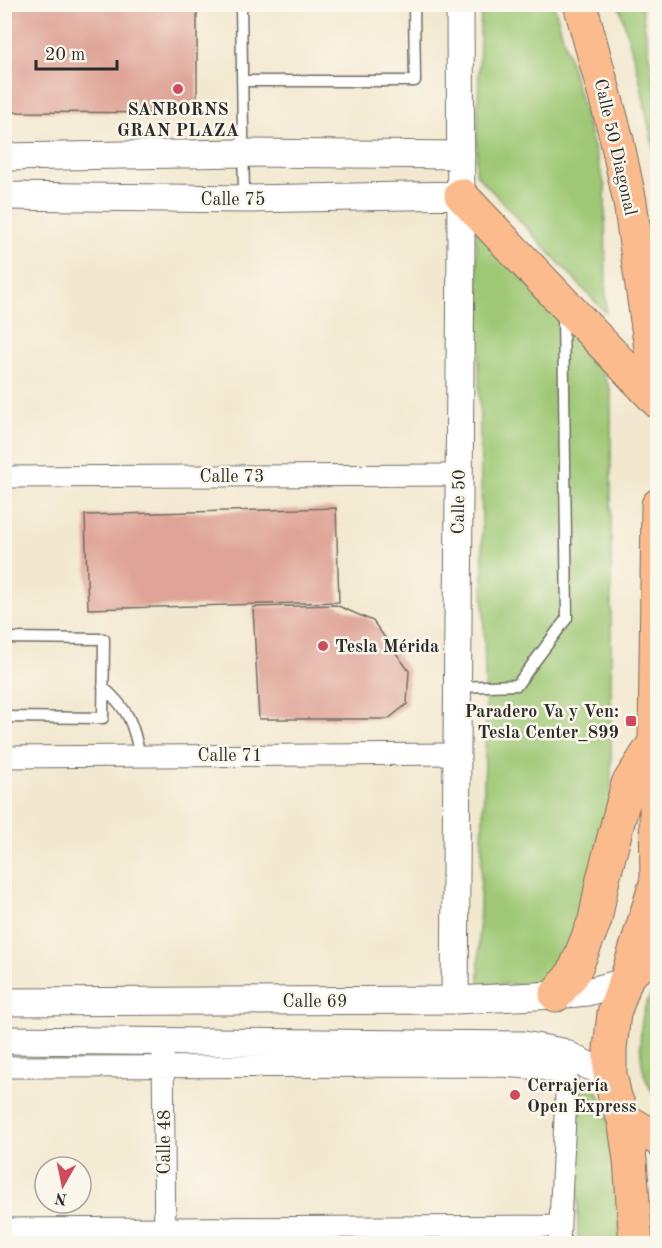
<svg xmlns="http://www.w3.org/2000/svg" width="662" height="1248" viewBox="0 0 662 1248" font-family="'Old Standard TT',serif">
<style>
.green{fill:#9ec875;stroke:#647a50;stroke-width:1.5}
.building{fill:#dfa497}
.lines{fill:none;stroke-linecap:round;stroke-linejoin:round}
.service-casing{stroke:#716d64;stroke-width:13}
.minor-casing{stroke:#716d64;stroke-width:23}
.tertiary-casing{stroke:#716d64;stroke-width:29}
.primary-casing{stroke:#716d64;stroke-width:35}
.service{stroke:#fff;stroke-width:10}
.minor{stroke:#fff;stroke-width:21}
.tertiary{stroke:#fff;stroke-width:27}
.primary{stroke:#fbbb8d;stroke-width:33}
.poi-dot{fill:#d1495b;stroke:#fbf7ec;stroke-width:2}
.labels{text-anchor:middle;stroke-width:5;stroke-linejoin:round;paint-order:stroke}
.poi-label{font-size:18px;font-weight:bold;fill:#2b2b2b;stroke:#fbf7ec;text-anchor:start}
.street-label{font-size:18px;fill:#2b2b2b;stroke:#fbf7ec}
</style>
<rect width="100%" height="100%" fill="#fbf7ec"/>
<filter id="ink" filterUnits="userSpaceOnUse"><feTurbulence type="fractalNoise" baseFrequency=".0167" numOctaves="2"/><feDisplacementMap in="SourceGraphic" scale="12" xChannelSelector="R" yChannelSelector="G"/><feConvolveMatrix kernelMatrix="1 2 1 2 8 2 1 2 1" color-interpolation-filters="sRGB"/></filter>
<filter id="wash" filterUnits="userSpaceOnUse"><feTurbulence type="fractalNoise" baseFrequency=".008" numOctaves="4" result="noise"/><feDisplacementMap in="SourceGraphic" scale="24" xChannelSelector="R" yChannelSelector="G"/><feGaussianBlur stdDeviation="1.35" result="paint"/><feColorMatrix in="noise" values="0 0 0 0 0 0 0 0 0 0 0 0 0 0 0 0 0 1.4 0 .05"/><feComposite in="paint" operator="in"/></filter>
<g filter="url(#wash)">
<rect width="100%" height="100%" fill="#f2e8cf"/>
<path class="green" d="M 481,5 L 554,5 L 605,187 L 606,313 L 476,174 Z
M 619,5 L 641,5 L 657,104 L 657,167 L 639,76 Z
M 476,225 L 596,358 L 611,391 L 611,817 L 579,945 L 558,971 L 541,981 L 524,985 L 479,983 L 479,931 L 486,729 Z
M 657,986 L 657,1099 C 652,1091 646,1083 644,1073 C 638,1048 638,1006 657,986 Z
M 577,1082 C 586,1083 592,1084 597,1091 C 614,1118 620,1211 620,1243 L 578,1243 Z"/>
<g id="blocks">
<path class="building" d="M 4,4 L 197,4 L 197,113 L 4,112 Z
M 336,508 L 339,602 L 88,609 L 85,515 Z
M 336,605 L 373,621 L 409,671 L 407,704 L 388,719 L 259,719 L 253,607 Z"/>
</g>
</g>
<g filter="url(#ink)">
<use href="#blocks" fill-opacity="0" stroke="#716d64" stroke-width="1.5"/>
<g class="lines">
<g class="service-casing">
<path id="service" d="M 241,4 L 244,199
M 242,81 L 415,81 L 414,4
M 4,638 L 104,639 L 103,718 L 4,717
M 103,687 C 129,710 133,723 140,756
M 457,687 L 517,685 L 567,618 L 563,313"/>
</g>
<g class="minor-casing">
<path id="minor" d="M 4,477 L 459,475
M 4,757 L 456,754
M 163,1052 L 165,1244
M 4,1067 L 502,1066 L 542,1069 L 567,1075 L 559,1244
M 4,1229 L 559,1226"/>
</g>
<g class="tertiary-casing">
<path id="tertiary" d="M 4,157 L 243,153 L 461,155
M 4,196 L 244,199 L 461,195
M 455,1000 L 461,244 L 460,4
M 4,1002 L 455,1000 L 556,995 L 587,992 L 625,982
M 4,1040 L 524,1045 L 562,1052 L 589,1066 L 610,1074"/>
</g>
<g class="primary-casing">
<path id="primary" d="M 580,4 L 616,136 L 630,202 L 658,398
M 461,195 L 658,402
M 646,961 L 628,974 L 614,1013 L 610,1049 L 610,1074 L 615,1097 L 624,1119 L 658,1139
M 628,974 L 657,880 L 655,742 L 658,505
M 556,995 L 574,972 L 595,920 L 603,879 L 628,784 L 655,742
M 624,1119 L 630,1160 L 636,1244"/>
</g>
<use href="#service" class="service"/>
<use href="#minor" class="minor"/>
<use href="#tertiary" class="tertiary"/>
<use href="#primary" class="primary"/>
</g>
</g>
<g class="poi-dot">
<circle cx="178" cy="89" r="6"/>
<circle cx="323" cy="646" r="6"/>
<rect x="625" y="715" width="12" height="12" rx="3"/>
<circle cx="515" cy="1095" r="6"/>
</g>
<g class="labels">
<g class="poi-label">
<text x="178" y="115" text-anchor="middle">SANBORNS<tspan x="178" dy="21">GRAN PLAZA</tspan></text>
<text x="335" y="652">Tesla Mérida</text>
<text x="619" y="717" text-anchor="end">Paradero Va y Ven:<tspan x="619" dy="21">Tesla Center_899</tspan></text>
<text x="527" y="1091">Cerrajería<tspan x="527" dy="21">Open Express</tspan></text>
</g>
<g class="street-label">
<text transform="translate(616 147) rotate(77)" y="6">Calle 50 Diagonal</text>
<text x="233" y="205">Calle 75</text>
<text x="232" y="482">Calle 73</text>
<text transform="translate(458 502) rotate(-89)" y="6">Calle 50</text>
<text x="230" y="761">Calle 71</text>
<text x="315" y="1007">Calle 69</text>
<text transform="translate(164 1142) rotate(-90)" y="6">Calle 48</text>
</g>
</g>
<rect width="662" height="1248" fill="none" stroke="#fbf7ec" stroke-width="24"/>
<g transform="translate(63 1185) rotate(189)"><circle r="28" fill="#fbf7ec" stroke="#a8a59f" stroke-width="1.5"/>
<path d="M0-4.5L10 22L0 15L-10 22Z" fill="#d1495b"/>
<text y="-9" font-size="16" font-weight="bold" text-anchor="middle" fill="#2b2b2b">N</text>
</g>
<path d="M36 60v9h81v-9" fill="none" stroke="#2b2b2b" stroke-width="3"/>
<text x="45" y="60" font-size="18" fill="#2b2b2b" stroke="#fbf7ec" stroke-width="4.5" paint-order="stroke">20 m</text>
</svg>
